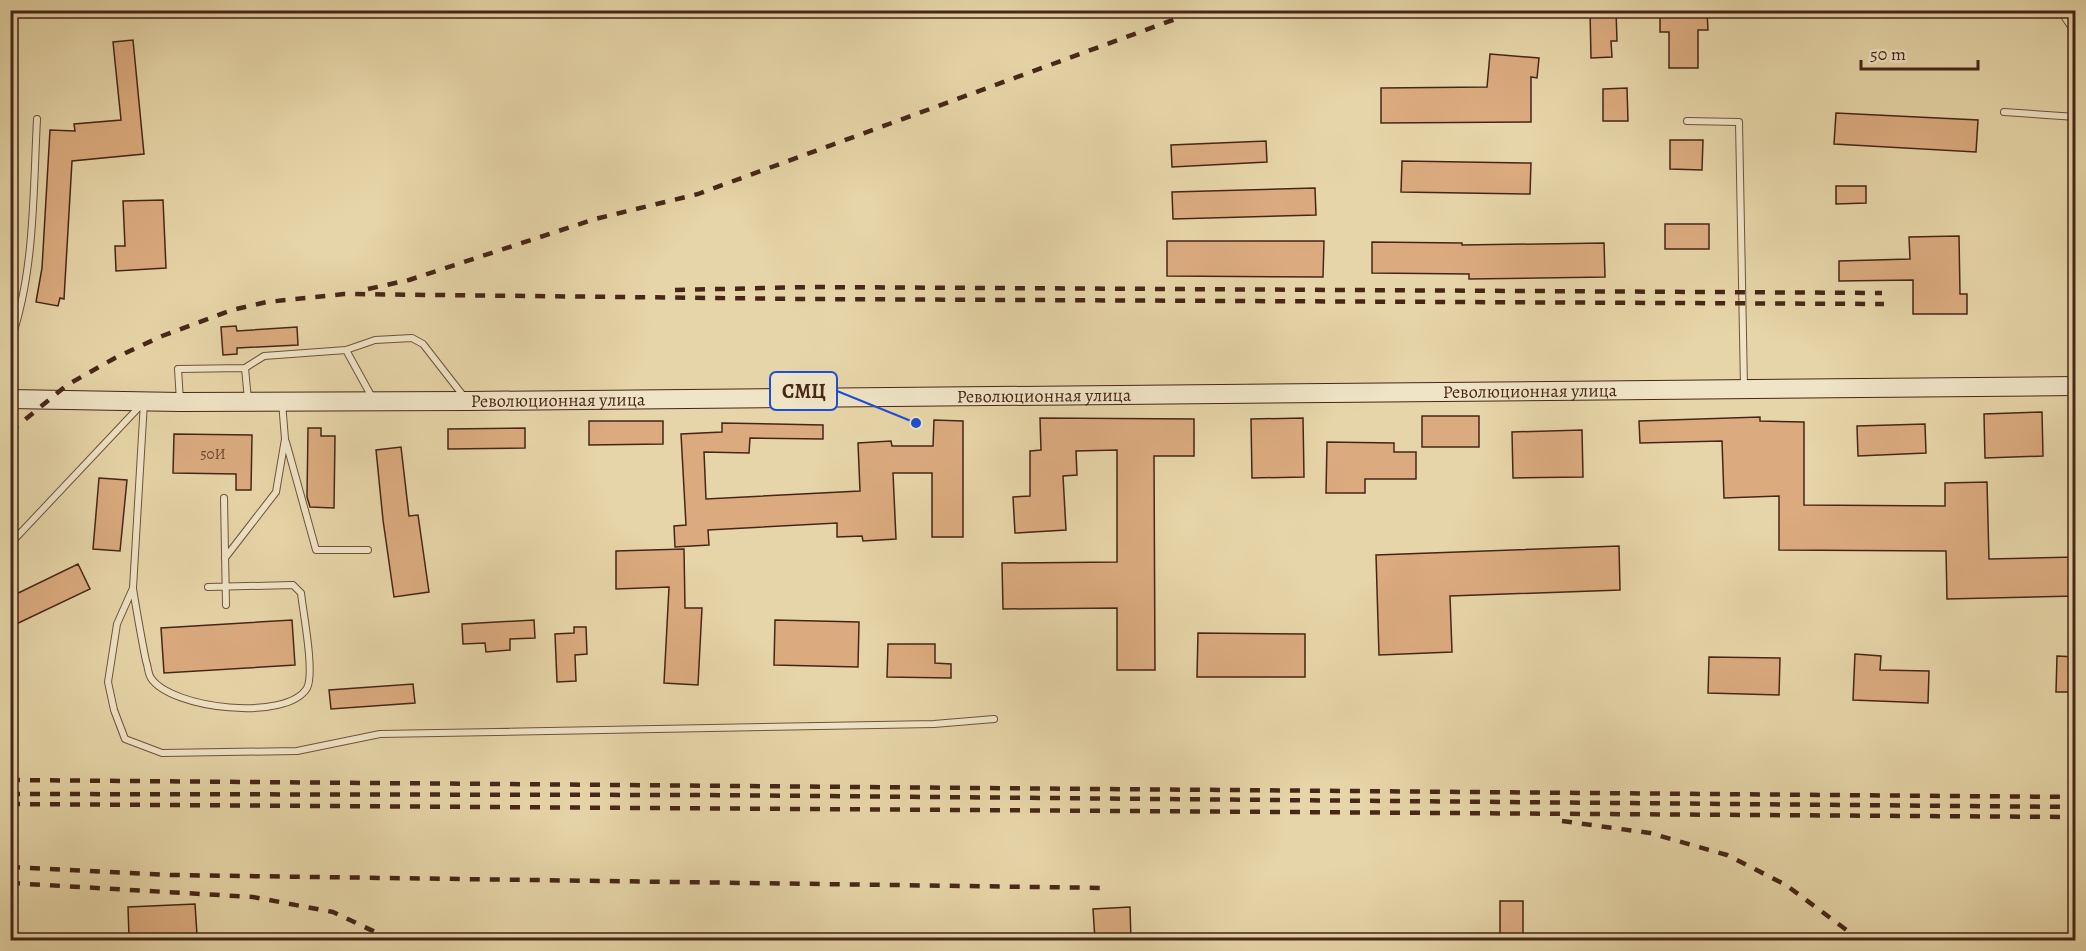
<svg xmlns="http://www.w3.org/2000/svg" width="2086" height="951" viewBox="0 0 2086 951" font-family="Alegreya,serif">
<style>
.building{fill:#dbab7f;stroke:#472617;stroke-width:1.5}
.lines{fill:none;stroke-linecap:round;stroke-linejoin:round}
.service-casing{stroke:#6f523b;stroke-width:8}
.secondary-casing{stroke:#472617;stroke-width:20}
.service{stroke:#efe4c6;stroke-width:6}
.secondary{stroke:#efe4c6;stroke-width:18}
.rail{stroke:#472617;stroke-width:4.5;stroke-dasharray:10 10;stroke-linecap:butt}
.labels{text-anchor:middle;stroke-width:6;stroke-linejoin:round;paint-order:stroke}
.number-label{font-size:15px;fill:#6c4731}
.street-label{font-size:18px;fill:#472617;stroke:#efe4c6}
.leader{fill:none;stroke:#1d4ed8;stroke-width:2}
.callout-dot{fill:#1d4ed8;stroke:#efe4c6;stroke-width:2}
.callout{fill:#efe4c6;stroke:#1d4ed8;stroke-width:2}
.callout-label{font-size:20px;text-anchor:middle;font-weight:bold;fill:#472617}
</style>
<rect width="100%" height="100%" fill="#e6d5a8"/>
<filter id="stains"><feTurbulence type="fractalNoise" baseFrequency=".00333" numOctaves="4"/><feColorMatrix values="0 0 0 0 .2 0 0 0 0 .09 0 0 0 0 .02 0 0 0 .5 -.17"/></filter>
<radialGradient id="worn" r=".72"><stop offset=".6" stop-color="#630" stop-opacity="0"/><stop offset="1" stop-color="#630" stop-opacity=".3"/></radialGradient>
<path class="building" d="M 1590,10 L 1616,10 L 1617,41 L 1611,41 L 1612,57 L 1591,58 Z
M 1660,10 L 1707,10 L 1708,30 L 1698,30 L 1698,68 L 1669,68 L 1669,32 L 1660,32 Z
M 133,40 L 144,154 L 72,161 L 64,299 L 60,298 L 58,306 L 36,302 L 42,268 L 50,130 L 75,131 L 74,124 L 121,120 L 113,42 Z
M 1490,54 L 1539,58 L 1537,78 L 1531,77 L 1531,122 L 1381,123 L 1381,88 L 1487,87 Z
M 1627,88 L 1628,121 L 1603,121 L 1603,89 Z
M 1836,113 L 1978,120 L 1976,152 L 1834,144 Z
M 1670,140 L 1703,140 L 1702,170 L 1670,169 Z
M 1266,141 L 1267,162 L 1172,167 L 1171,145 Z
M 1402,161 L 1531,163 L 1530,194 L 1401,192 Z
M 1836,186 L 1866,186 L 1866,203 L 1836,204 Z
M 1315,188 L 1316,215 L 1173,219 L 1172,192 Z
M 163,200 L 166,268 L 116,271 L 115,246 L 125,246 L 123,201 Z
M 1665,224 L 1709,224 L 1709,249 L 1665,249 Z
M 1959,236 L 1960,294 L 1967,294 L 1967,314 L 1913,314 L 1913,280 L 1839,281 L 1839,261 L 1910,259 L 1909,237 Z
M 1167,241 L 1324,241 L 1323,277 L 1167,276 Z
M 1372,242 L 1462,243 L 1462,245 L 1604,243 L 1605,277 L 1469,279 L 1469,274 L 1372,273 Z
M 236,326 L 237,331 L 297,327 L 298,345 L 237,348 L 237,354 L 223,355 L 221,327 Z
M 2042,412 L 2043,456 L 1985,458 L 1984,414 Z
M 1422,416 L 1479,416 L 1479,447 L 1422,447 Z
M 1760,417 L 1760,421 L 1804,422 L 1804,505 L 1945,506 L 1945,483 L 1987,482 L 1989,559 L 2076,557 L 2076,596 L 1947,599 L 1946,551 L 1779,550 L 1779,496 L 1724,498 L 1722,441 L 1640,443 L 1639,421 Z
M 1040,418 L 1194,419 L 1194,456 L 1154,456 L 1155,670 L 1117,670 L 1117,608 L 1003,609 L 1002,563 L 1117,562 L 1117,450 L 1076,451 L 1077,475 L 1063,476 L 1066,530 L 1015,533 L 1013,497 L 1030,496 L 1030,451 L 1041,450 Z
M 1303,418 L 1304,477 L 1252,478 L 1251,419 Z
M 934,420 L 963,421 L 963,537 L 932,537 L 932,473 L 893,473 L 896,539 L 863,541 L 862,536 L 837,537 L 837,523 L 708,530 L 709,545 L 675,547 L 674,526 L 686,525 L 681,434 L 722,432 L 722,423 L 823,425 L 823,439 L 750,438 L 749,453 L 704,452 L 706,499 L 860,491 L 858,443 L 891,441 L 892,446 L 933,446 Z
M 589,421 L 663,421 L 663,444 L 589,445 Z
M 1925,424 L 1926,453 L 1858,456 L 1857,426 Z
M 308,428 L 321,428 L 321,436 L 335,436 L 334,508 L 310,507 L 307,497 Z
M 525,428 L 525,448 L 448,449 L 448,429 Z
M 1582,430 L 1583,477 L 1513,478 L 1512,432 Z
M 174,434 L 252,435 L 251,490 L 236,490 L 236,474 L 173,473 Z
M 1327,442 L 1394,443 L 1394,452 L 1416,452 L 1416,479 L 1365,479 L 1365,493 L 1326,493 Z
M 401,447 L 409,516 L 418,515 L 429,592 L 394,597 L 383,520 L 376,450 Z
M 99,478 L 127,480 L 120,551 L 93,549 Z
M 1619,546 L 1620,590 L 1450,596 L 1452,652 L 1379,655 L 1376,555 Z
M 684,549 L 685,608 L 702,608 L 698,685 L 664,683 L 669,587 L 616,589 L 616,551 Z
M 78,564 L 90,589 L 10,627 L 10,597 Z
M 292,620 L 295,665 L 164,673 L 161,628 Z
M 534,620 L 535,638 L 510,639 L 510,650 L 486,652 L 485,643 L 463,644 L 462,624 Z
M 775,620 L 859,622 L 858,667 L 774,665 Z
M 574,627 L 586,627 L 587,654 L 575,655 L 576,681 L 557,682 L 555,634 L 574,633 Z
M 1198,633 L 1305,634 L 1305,677 L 1197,677 Z
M 888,644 L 935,644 L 935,663 L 951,664 L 951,678 L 887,677 Z
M 1855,654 L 1881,656 L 1880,670 L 1929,671 L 1928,703 L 1853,700 Z
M 2057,656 L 2076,657 L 2076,692 L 2056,692 Z
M 1709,657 L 1780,658 L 1779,695 L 1708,693 Z
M 413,684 L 415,703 L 331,709 L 329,690 Z
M 1500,901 L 1523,901 L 1523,940 L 1500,940 Z
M 195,904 L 197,935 L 129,938 L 128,907 Z
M 1130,907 L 1131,940 L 1095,940 L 1093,909 Z"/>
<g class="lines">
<g class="service-casing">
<path id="service" d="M 2060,10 L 2076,34
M 2004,112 L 2076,117
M 1687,121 L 1739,122 L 1744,388
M 10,343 C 35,272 33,194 37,119
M 346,350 L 373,399
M 245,368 L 248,400
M 180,401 L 178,369 L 245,368 L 264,356 L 346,350 L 375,340 L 412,338 L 423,344 L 465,398
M 144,402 L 133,588 L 117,624 L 108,682 L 114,710 L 125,739 L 162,753 L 297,751 L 380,734 L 934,724 L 994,719
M 286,442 L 316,550 L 368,550
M 224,498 L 226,605
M 10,544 L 142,404
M 225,558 L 276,492 L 285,439 L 282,402
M 133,589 C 137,613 141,637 146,661 C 148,666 148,674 151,678 C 171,709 287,722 307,688 C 315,673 303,612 301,593 L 293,585 L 208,587"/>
</g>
<g class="secondary-casing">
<g id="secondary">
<path id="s1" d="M 10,399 L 180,402 L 468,401 L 2076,386"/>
</g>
</g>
<use href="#service" class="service"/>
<use href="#secondary" class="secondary"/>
<path class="rail" d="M 368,289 L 409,280 L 595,219 L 698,194 L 1200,10
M 675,290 L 811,287 L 1882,293
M 10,432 L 67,385 L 115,358 L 162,336 L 232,310 L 267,302 L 344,294 L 806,299 L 1884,304
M 10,780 L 2076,797
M 10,794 L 704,795 L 2076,807
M 10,804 L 2076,817
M 1562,821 L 1650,833 L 1727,855 L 1786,885 L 1860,940
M 10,867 L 171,875 L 1107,888
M 10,883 L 253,897 L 333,912 L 392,940"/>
</g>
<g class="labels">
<g class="number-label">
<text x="213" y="459">50И</text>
</g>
<g class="street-label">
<text dy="6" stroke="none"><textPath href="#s1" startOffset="1520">Революционная улица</textPath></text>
<text dy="6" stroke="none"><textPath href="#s1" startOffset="1034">Революционная улица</textPath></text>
<text dy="6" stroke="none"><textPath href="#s1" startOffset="548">Революционная улица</textPath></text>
</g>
</g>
<path class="leader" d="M916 423L837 391"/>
<circle class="callout-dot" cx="916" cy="423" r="6"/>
<rect class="callout" x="770" y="372" width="67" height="38" rx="6"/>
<g class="callout-label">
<text x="804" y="398">СМЦ</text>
</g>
<rect width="2086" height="951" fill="none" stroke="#e6d5a8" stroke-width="36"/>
<rect x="12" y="12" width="2062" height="927" fill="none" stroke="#472617" stroke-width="3"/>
<rect x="18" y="18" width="2050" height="915" fill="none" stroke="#472617" stroke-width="1.5"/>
<path d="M1861 60v9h117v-9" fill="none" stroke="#472617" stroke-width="3"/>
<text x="1870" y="60" font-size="18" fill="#472617" stroke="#efe4c6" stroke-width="4.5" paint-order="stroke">50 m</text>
<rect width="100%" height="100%" filter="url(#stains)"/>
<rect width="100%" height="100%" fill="url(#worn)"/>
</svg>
